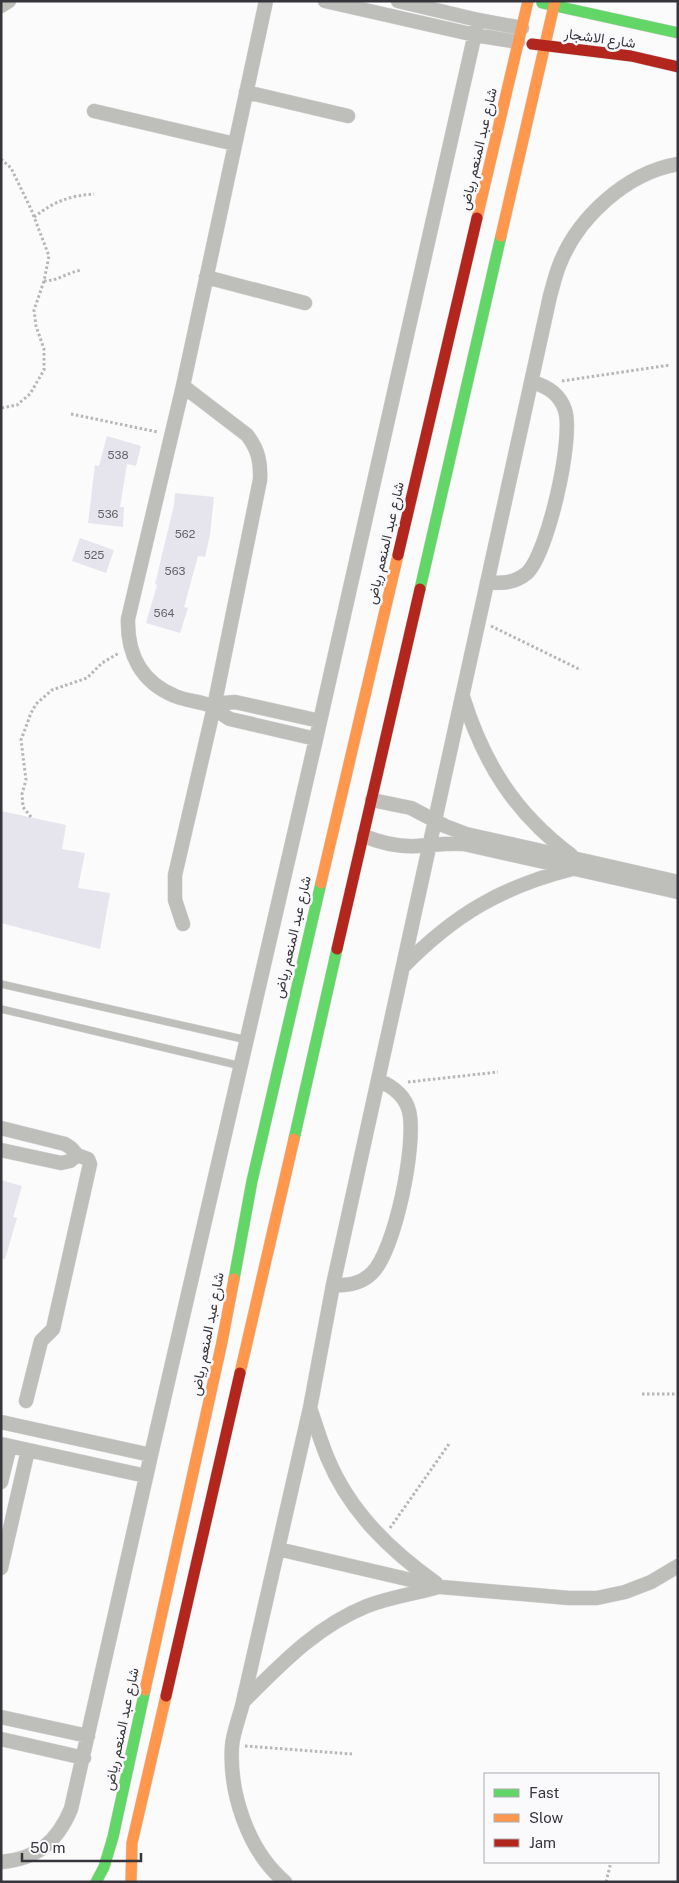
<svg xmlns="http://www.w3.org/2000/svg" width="679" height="1883" viewBox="0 0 679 1883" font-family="'Public Sans',Vazirmatn,sans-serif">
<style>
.building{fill:#e6e5ed}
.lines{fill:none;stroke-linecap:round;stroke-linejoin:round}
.lane-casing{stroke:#d7d7d9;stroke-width:8}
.street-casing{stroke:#d7d7d9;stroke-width:15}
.fast-casing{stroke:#d7d7d9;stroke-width:12}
.slow-casing{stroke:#d7d7d9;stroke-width:12}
.jam-casing{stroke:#d7d7d9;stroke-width:12}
.path{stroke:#b7b7b7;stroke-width:3;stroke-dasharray:2.5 2.5;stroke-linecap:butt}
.lane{stroke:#bebebb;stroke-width:7}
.street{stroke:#bebebb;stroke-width:14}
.fast{stroke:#63d668;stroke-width:11}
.slow{stroke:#ff974d;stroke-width:11}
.jam{stroke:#b3261e;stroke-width:11}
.labels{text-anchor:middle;stroke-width:5;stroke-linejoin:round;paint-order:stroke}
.number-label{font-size:11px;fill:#636369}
.street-label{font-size:14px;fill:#35353b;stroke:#fafafd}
</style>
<rect width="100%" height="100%" fill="#fbfbfc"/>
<path class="building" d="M 107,436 L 141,446 L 136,466 L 127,464 L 120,507 L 124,507 L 123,527 L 88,523 L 95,465 L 99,466 Z
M 175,493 L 214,497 L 210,535 L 205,557 L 198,556 L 184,607 L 188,608 L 180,633 L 146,623 L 157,585 L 155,584 L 174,505 Z
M 80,538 L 114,550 L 106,573 L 72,561 Z
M 1,811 L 66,825 L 62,849 L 85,853 L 78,888 L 110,893 L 100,949 L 1,923 Z
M 1,1180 L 22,1186 L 13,1217 L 17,1218 L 5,1259 L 1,1259 Z"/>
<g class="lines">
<g class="lane-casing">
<path id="lane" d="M 1,984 L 247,1040
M 1,1009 L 241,1066"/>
</g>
<g class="street-casing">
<path id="street" d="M 266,1 L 183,386 L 128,619 C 127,654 141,682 175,696 C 186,701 200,701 212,706 C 218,709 223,716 230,719 L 316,739
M 325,1 L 475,35 L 518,42
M 398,1 L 478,20 L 522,28
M 1,6 L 9,1
M 246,92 L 348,116
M 94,111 L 235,144
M 206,277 L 305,303
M 183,386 L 247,435 C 258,449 261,462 260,480 L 214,707 L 175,875 L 175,900 L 183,924
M 487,582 C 502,584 515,583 527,573 C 548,553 574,438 565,410 C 560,395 547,386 532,382
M 463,697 C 484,764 515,813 571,855
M 214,707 L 224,703 L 235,702 L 320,721
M 372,800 L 411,808 L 445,826 L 466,834 L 678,882
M 364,836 C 381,843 398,847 417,846 C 433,845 447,843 464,844 L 678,892
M 403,967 C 454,915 501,887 572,869
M 1,1128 L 65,1144 L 71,1148 L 77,1155 L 88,1159 L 90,1164 L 53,1329 L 41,1341 L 26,1401
M 1,1150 L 61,1163 L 70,1161 L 77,1155
M 333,1285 C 348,1286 361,1284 372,1273 C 395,1251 417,1143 409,1111 C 405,1095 392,1086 378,1080
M 310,1408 C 316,1425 321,1443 328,1459 C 350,1512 391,1551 436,1583
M 1,1422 L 151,1455
M 1,1444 L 146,1476
M 1,1482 L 10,1446
M 278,1549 L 441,1587 L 569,1598 L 597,1598 L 625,1592 L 651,1582 L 678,1566
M 1,1568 L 28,1450
M 243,1702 C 281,1664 317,1626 367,1606 C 390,1597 414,1594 438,1587
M 1,1717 L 88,1736
M 1,1739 L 84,1758
M 1,1862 C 37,1859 57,1842 71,1809 L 151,1455 L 316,739 L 478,20
M 285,1882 C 248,1851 229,1793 232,1746 C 233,1732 240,1716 243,1702 L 310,1408 L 333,1285 L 550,296 C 553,286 555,276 559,266 C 577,218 626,173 678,164"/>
</g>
<g class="fast-casing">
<path id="fast" d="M 542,3 L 678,33
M 420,589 L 501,236
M 294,1139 L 337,949
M 234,1279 L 252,1181 L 321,883
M 96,1882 L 104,1867 L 113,1837 L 145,1690"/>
</g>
<g class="slow-casing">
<path id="slow" d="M 477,218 L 528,1
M 501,236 L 555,1
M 321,883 L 398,555
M 240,1373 L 294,1139
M 145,1690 L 222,1342 L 234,1279
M 131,1882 L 132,1843 L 166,1696"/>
</g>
<g class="jam-casing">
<path id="jam" d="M 532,44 L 631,56 L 678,67
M 398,555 L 477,218
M 337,949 L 420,589
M 166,1696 L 240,1373"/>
</g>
<path class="path" d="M 1,159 L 11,168 L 31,209 L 49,256 L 44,281 L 34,310 L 36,326 L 44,349 L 44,370 L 30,394 L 17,405 L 1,408
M 34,217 C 55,201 69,196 94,194
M 44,281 C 58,281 68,272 82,270
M 562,381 L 670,365
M 71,414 L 158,432
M 491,626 L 581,670
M 31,817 L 23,807 L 22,794 L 26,780 L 21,740 L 31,713 L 36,704 L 52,690 L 87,678 L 102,663 L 119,653
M 408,1082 L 498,1072
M 642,1394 L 678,1394
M 390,1528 L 449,1444
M 245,1746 L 352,1754
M 606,1882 L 611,1862"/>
<use href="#lane" class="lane"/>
<use href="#street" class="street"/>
<use href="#fast" class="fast"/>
<use href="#slow" class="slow"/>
<use href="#jam" class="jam"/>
</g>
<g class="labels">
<g class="number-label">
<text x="118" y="459">538</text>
<text x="108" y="518">536</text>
<text x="185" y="538">562</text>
<text x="94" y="559">525</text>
<text x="175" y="575">563</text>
<text x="164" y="617">564</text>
</g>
<g class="street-label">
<text transform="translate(600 38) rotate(8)" y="5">شارع الاشجار</text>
<text transform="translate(478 149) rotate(-77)" y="5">شارع عبد المنعم رياض</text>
<text transform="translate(385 543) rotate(-77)" y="5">شارع عبد المنعم رياض</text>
<text transform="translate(292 937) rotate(-77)" y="5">شارع عبد المنعم رياض</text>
<text transform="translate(207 1334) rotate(-79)" y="5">شارع عبد المنعم رياض</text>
<text transform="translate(121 1729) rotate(-78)" y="5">شارع عبد المنعم رياض</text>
</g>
</g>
<rect width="679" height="1883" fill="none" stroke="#35353b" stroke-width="5"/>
<rect x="484" y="1773" width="175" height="90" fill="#fafafd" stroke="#ababaf"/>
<rect x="494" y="1789" width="25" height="8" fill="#63d668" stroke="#ababaf"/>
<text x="529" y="1798" font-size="15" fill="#35353b">Fast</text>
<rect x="494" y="1814" width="25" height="8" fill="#ff974d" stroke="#ababaf"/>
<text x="529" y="1823" font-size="15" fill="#35353b">Slow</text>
<rect x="494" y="1839" width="25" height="8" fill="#b3261e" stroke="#ababaf"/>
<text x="529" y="1848" font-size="15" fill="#35353b">Jam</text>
<path d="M22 1853v8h119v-8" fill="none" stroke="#35353b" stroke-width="2.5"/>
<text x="30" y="1853" font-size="15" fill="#35353b" stroke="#fafafd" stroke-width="4" paint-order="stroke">50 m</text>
</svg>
